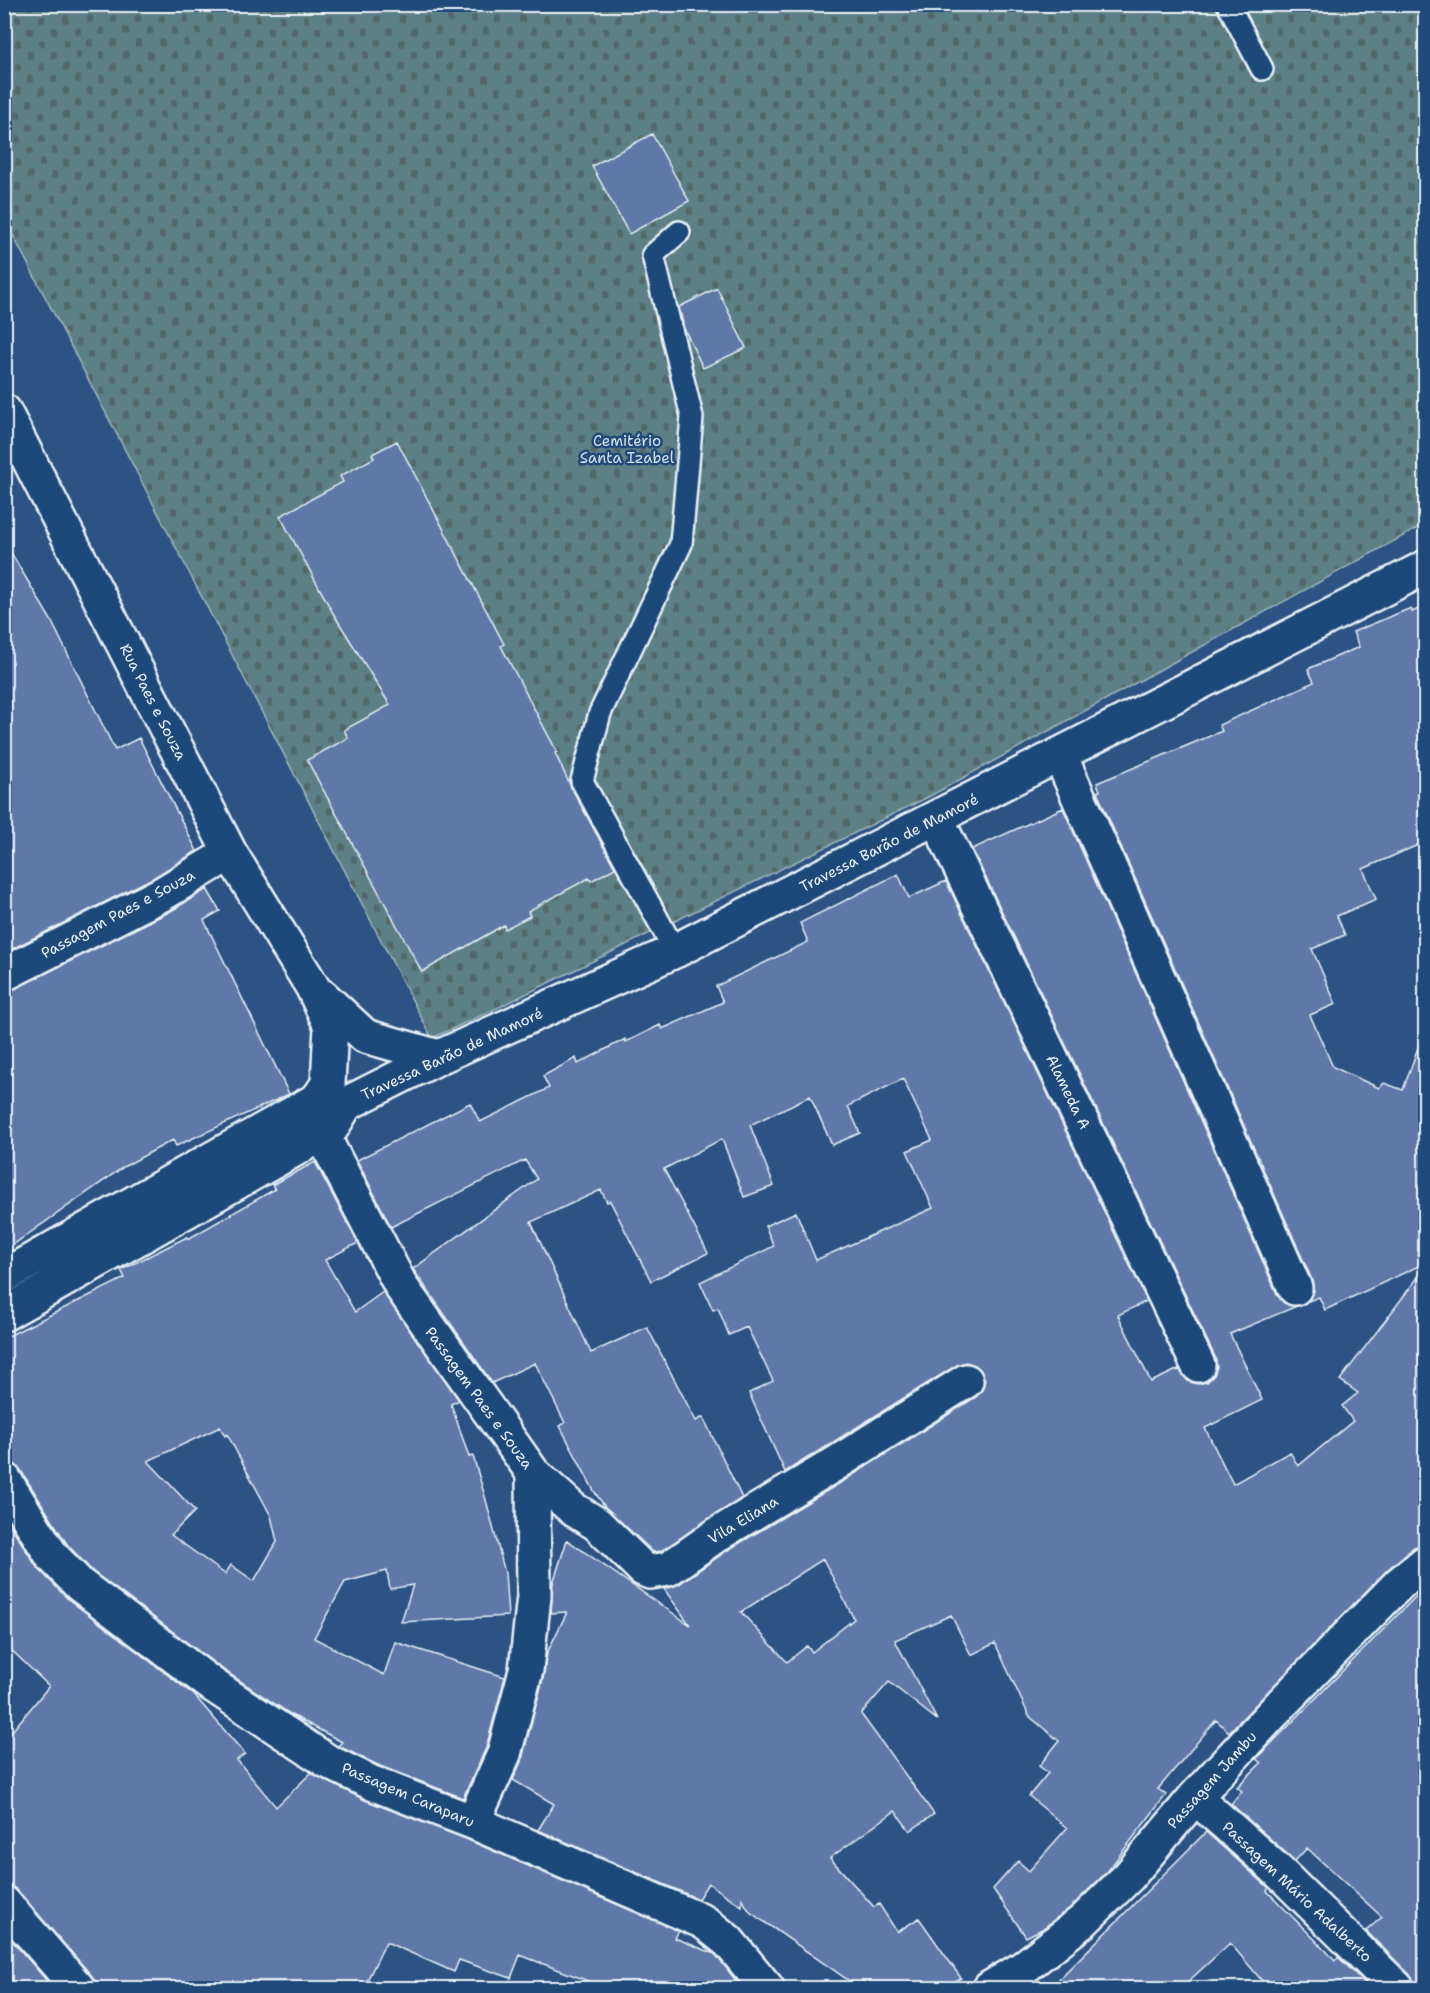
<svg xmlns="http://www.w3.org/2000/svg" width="1430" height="1993" viewBox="0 0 1430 1993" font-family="'Shantell Sans',sans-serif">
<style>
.cemetery{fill:url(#cemetery-stones);stroke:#a2b8be;stroke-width:1.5}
.building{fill:#6078a8;stroke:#e8f1f8;stroke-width:1.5;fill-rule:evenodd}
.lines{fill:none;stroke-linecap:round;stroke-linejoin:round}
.lane-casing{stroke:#e8f1f8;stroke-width:26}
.street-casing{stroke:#e8f1f8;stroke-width:38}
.secondary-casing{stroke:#e8f1f8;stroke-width:38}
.lane{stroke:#1f4a7a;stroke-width:21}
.street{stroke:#1f4a7a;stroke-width:33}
.secondary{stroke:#1f4a7a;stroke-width:33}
.labels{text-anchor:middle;stroke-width:5;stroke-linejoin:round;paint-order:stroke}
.park-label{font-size:15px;fill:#d3e0e7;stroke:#1f4a7a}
.street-label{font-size:15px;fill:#e8f1f8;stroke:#1f4a7a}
</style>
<defs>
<pattern id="cemetery-stones" width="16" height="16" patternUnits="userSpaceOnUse" patternTransform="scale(1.5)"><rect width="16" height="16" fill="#5b8085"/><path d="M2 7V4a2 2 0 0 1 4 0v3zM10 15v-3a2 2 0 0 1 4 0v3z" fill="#52676a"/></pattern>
</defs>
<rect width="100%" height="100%" fill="#2c5383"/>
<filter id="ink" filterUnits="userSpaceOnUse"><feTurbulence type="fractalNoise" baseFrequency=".0167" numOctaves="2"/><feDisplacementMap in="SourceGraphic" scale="12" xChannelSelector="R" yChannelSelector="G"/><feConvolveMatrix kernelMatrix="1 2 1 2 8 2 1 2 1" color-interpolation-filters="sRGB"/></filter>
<g filter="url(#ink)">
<path class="cemetery" d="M 5,5 L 1425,5 L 1425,524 L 930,796 L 489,1012 L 432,1038 L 5,220 Z"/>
<path class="building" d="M 652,134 L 689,201 L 629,234 L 592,166 Z
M 717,288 L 746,348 L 703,368 L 684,328 L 679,307 Z
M 397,441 L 504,644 L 501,646 L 557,752 L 555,753 L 571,787 L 615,868 L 591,881 L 589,878 L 528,911 L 530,916 L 505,929 L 504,925 L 422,972 L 307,760 L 348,738 L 344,730 L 390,705 L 333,613 L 280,516 L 343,482 L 340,476 L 374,458 L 372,454 Z
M 4,541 L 51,620 L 115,750 L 139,738 L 197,851 L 153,878 L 8,951 L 4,945 Z
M 1425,606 L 1425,842 L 1363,869 L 1376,899 L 1337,916 L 1345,935 L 1312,949 L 1336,1004 L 1310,1015 L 1333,1067 L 1379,1088 L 1384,1083 L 1403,1090 L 1421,1039 L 1425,1039 L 1425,1263 L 1325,1310 L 1319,1297 L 1306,1302 L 1314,1291 L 1312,1280 L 1097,792 L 1100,791 L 1097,783 L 1222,731 L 1219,725 L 1314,682 L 1308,669 L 1359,647 L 1353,632 L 1411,608 L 1412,612 Z
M 1063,808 L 1278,1296 L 1284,1303 L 1297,1306 L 1230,1334 L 1262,1400 L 1205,1428 L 1233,1484 L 1290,1452 L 1298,1466 L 1353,1421 L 1342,1406 L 1358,1393 L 1340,1380 L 1425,1268 L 1425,1544 L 1414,1547 L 1387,1570 L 1229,1732 L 1216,1720 L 1158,1789 L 1166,1795 L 1107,1872 L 1071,1907 L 1042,1929 L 1026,1937 L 993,1889 L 1018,1861 L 1029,1871 L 1067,1828 L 1029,1796 L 1048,1773 L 1039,1766 L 1059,1741 L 1029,1716 L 995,1643 L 971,1655 L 951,1615 L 895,1640 L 937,1720 L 889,1682 L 861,1714 L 934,1814 L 910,1831 L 895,1811 L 830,1858 L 874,1907 L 879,1904 L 897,1932 L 919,1918 L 961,1978 L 940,1989 L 861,1989 L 750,1912 L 742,1899 L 742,1906 L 708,1883 L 698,1899 L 538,1830 L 554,1804 L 513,1780 L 522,1759 L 544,1675 L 547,1653 L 567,1612 L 551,1613 L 553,1583 L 567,1540 L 690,1625 L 664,1589 L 679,1584 L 728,1550 L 845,1480 L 976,1397 L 982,1390 L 985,1380 L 981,1371 L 975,1365 L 966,1362 L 957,1365 L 785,1472 L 749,1393 L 773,1381 L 747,1327 L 729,1335 L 718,1308 L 713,1310 L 700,1282 L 774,1246 L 765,1226 L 796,1212 L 816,1260 L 933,1208 L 907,1151 L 932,1140 L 903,1079 L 848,1106 L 860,1133 L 832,1145 L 810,1096 L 750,1125 L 774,1186 L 744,1197 L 722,1139 L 664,1169 L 708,1253 L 651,1281 L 610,1201 L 607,1202 L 601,1190 L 531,1222 L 591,1353 L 647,1327 L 696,1421 L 703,1417 L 742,1498 L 661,1551 L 653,1552 L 605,1507 L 594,1491 L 560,1426 L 565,1423 L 535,1363 L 492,1383 L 413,1269 L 537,1179 L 525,1160 L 391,1227 L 357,1160 L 470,1103 L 480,1122 L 549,1088 L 543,1076 L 576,1058 L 578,1064 L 625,1039 L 626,1042 L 660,1025 L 662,1029 L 723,1002 L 716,986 L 808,942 L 800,923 L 898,874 L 909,898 L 946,881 L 1147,1301 L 1118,1315 L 1151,1382 L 1179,1369 L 1188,1381 L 1197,1384 L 1207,1382 L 1214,1375 L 1217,1367 L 1215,1357 L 972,849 ZM 823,1559 L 854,1619 L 812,1652 L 807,1646 L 787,1662 L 741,1612 Z
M 207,889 L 220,911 L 204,920 L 289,1094 L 176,1146 L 173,1140 L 125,1166 L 4,1251 L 4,994 L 171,911 Z
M 315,1162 L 358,1243 L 325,1260 L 355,1312 L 383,1292 L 459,1400 L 451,1404 L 469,1457 L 473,1456 L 486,1500 L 505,1573 L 508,1616 L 401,1622 L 413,1585 L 390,1589 L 387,1571 L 345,1582 L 314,1638 L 384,1675 L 395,1642 L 505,1677 L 486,1748 L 463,1798 L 380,1766 L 338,1746 L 342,1742 L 290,1714 L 225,1671 L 92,1571 L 67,1544 L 20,1469 L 13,1463 L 4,1460 L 4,1338 L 125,1278 L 121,1270 L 187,1237 L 188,1239 L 275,1189 L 272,1185 ZM 220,1427 L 225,1436 L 227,1434 L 271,1516 L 277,1542 L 254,1581 L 231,1565 L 225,1574 L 171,1535 L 195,1511 L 148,1461 Z
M 4,1515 L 36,1566 L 67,1598 L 194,1695 L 245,1754 L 237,1760 L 276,1807 L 311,1773 L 365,1800 L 466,1839 L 679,1931 L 675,1938 L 715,1954 L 738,1983 L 738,1989 L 609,1989 L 520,1955 L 511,1978 L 459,1960 L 454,1972 L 386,1942 L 363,1989 L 96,1989 L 92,1976 L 18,1891 L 4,1880 L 4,1741 L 49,1686 L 4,1643 Z
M 1425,1587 L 1425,1989 L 1415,1989 L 1410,1975 L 1366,1931 L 1382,1917 L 1307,1848 L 1295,1861 L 1231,1804 L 1242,1791 L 1237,1787 L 1261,1763 L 1256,1759 Z
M 1206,1832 L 1269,1888 L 1267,1891 L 1335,1960 L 1338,1957 L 1371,1989 L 1269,1989 L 1230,1943 L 1180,1989 L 1049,1989 Z
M 8,1936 L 54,1989 L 4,1989 L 4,1939 Z"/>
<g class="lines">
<g class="lane-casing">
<path id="lane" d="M 1228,4 L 1262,69
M 675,951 L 582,781 L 600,713 L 681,544 L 692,417 L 653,255 L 679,232"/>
</g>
<g class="street-casing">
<path id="street" d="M 1060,755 L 1295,1288
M 937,819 L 1198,1365
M 4,974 L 162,894 L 230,853
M 322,1134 L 402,1288 L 533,1473 L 534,1596 L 526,1670 L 504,1754 L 473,1822
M 4,1276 L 318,1099 L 346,1104 L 331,1129 L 4,1314
M 533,1473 L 573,1509 L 597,1524 L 643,1569 L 650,1572 L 668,1569 L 718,1534 L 835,1464 L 966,1381
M 4,1479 L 52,1556 L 80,1585 L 214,1686 L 327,1761 L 372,1783 L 473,1822 L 704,1922 L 728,1941 L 767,1988
M 1195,1797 L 1276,1869 L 1397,1988
M 4,1903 L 78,1988
M 990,1988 L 1023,1968 L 1083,1921 L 1129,1876 L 1195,1797 L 1284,1701 L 1400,1583 L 1426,1562"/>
</g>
<g class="secondary-casing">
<path id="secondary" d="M 4,411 L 230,853 L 312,986 L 331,1026 L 328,1084 L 318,1099
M 322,996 L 365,1036 L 439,1057
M 346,1104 L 439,1057 L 675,951 L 1426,567"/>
</g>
<use href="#lane" class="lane"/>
<use href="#street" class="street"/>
<use href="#secondary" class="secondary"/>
</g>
</g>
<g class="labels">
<g class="park-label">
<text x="627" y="446">Cemitério<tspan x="627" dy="17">Santa Izabel</tspan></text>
</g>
<g class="street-label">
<text transform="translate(153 702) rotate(63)" y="5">Rua Paes e Souza</text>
<text transform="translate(889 843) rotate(-27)" y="5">Travessa Barão de Mamoré</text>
<text transform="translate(118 914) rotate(-28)" y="5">Passagem Paes e Souza</text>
<text transform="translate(452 1054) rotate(-25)" y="5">Travessa Barão de Mamoré</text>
<text transform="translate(1068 1092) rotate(64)" y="5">Alameda A</text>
<text transform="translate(479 1398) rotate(54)" y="5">Passagem Paes e Souza</text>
<text transform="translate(743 1520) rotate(-31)" y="5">Vila Eliana</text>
<text transform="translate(1212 1780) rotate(-48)" y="5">Passagem Jambu</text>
<text transform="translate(408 1795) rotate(23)" y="5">Passagem Caraparu</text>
<text transform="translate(1297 1892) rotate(43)" y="5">Passagem Mário Adalberto</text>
</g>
</g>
<rect width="1430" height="1993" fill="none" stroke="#1f4a7a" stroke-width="24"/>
<rect x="12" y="12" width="1406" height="1969" fill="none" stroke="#e8f1f8" stroke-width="2" filter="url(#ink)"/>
</svg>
